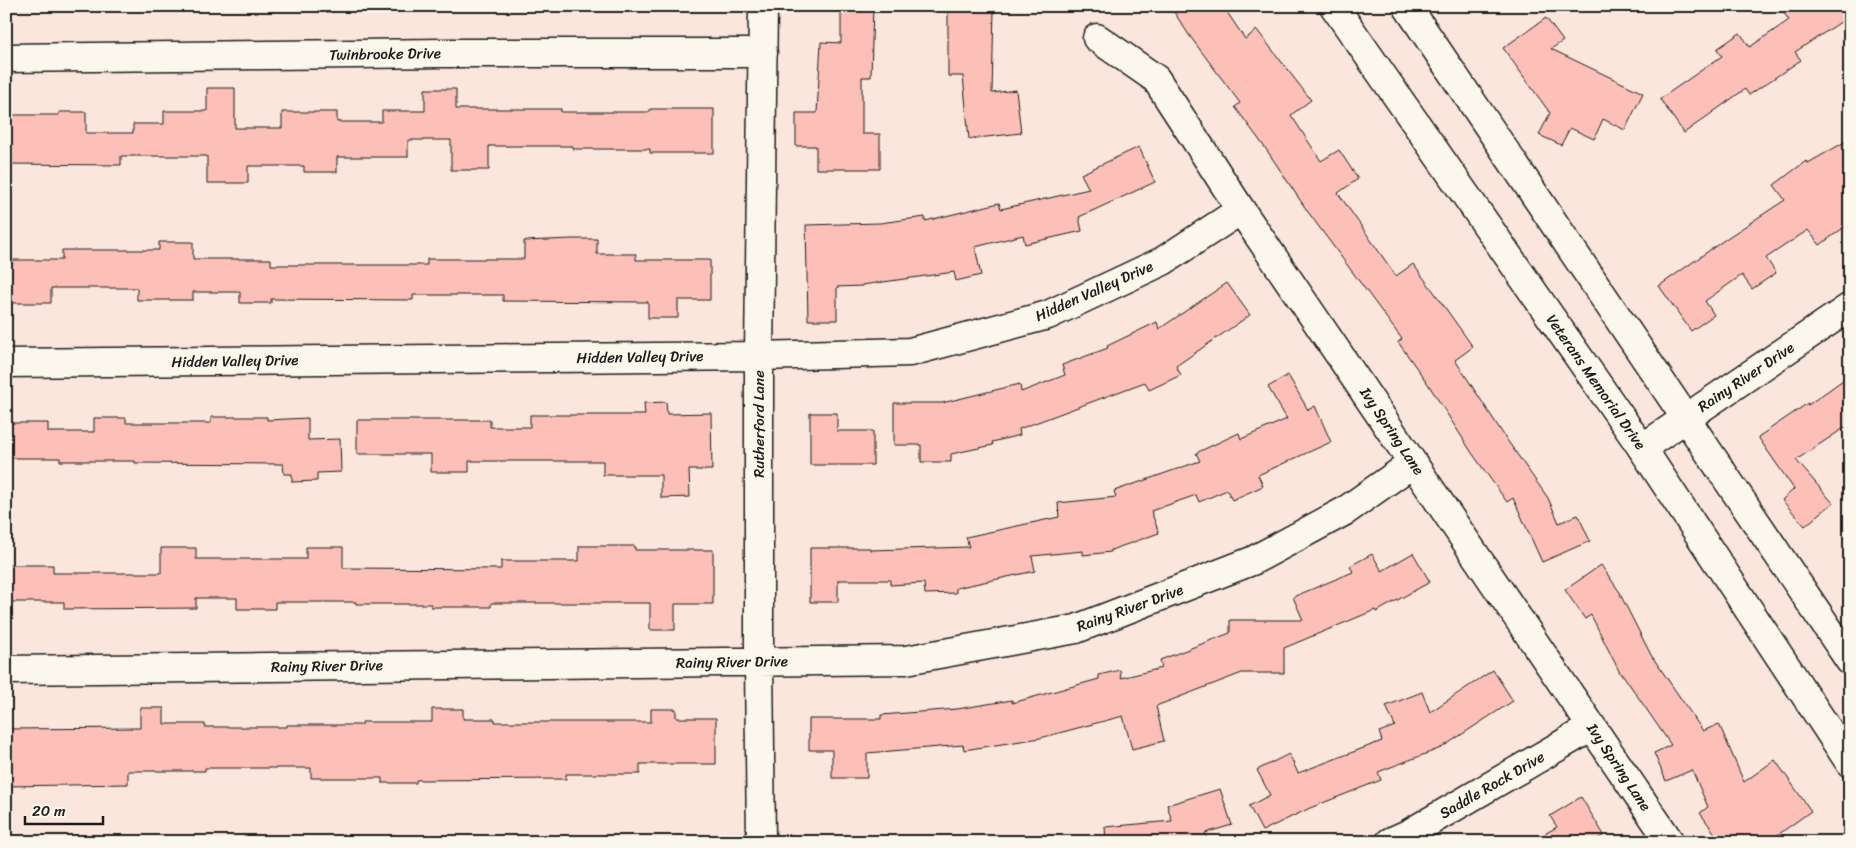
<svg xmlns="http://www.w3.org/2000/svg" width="1856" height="848" viewBox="0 0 1856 848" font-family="Sriracha,sans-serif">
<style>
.building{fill:#fcc0b9;stroke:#1c1c1c}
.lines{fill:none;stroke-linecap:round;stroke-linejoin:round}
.minor-casing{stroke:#1c1c1c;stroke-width:31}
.major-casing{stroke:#1c1c1c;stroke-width:31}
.minor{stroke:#fbf7ec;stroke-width:28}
.major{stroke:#fbf7ec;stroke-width:28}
.labels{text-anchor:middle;stroke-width:4.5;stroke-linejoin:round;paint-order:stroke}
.street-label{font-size:15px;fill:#1c1c1c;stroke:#fbf7ec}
</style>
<rect width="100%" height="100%" fill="#fbe6dd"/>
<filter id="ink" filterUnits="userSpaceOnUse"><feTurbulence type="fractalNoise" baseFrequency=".02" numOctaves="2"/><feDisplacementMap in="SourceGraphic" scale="10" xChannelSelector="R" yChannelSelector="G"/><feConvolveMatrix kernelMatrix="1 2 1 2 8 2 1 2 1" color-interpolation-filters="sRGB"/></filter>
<g filter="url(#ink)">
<path class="building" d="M 841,6 L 873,6 L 871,77 L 862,77 L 862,134 L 880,134 L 880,169 L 816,169 L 816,146 L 796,146 L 796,113 L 817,113 L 821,42 L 841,43 Z
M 1170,6 L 1223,6 L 1245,39 L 1257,30 L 1287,69 L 1311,100 L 1291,115 L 1321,161 L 1339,150 L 1358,179 L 1338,193 L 1396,276 L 1413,264 L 1434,292 L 1473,347 L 1455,360 L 1507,440 L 1548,498 L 1559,523 L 1578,515 L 1590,541 L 1542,562 L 1513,498 L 1507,502 L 1472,453 L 1428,384 L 1398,342 L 1402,339 L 1308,212 L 1266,149 L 1235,107 L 1240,103 L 1189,35 Z
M 1779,6 L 1850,6 L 1850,16 L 1795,52 L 1801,60 L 1749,95 L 1745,89 L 1684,133 L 1660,99 L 1722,56 L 1717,49 L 1740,33 L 1750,47 L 1789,20 Z
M 948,9 L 994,9 L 992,93 L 1016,90 L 1021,133 L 969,139 L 963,76 L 948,76 Z
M 1546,18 L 1563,41 L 1551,49 L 1643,93 L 1625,130 L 1603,119 L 1594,139 L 1570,128 L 1561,145 L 1539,135 L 1550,113 L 1503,48 Z
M 207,88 L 235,88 L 235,128 L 282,128 L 282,112 L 337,112 L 337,122 L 382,122 L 382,111 L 425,111 L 425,89 L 456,89 L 456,109 L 561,109 L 561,112 L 650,112 L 650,109 L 714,109 L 714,153 L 650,153 L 650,149 L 573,149 L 573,146 L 489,146 L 489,170 L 451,170 L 451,140 L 408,140 L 408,157 L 337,157 L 337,172 L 304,172 L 304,166 L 248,166 L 248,183 L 207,183 L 207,156 L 121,156 L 121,165 L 6,164 L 6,115 L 59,115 L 59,112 L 86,112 L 86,133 L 133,133 L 133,124 L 164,124 L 164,111 L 207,111 Z
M 1850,139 L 1850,223 L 1820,245 L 1808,230 L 1766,258 L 1776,273 L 1752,289 L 1742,275 L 1705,301 L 1714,315 L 1691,331 L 1659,286 L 1727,238 L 1785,200 L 1774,185 L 1806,161 L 1808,163 Z
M 1139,147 L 1155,182 L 1079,217 L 1082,231 L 1025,244 L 1023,235 L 975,247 L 981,275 L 956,281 L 954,272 L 862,285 L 862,286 L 837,287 L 837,320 L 808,320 L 806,225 L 880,223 L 925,217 L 925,221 L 999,203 L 1001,209 L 1089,189 L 1081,174 Z
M 572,239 L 597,239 L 597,254 L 636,254 L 636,260 L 710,260 L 710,300 L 678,300 L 678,318 L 648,318 L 648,302 L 503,301 L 503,295 L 413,295 L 413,300 L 271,299 L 271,303 L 240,303 L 240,292 L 193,292 L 193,300 L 137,300 L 137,288 L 51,288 L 51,303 L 6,303 L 6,260 L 62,260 L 62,250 L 159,250 L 159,242 L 193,242 L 193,259 L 271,259 L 271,265 L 427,265 L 427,259 L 524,259 L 524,241 Z
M 1227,283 L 1250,315 L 1176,366 L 1181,375 L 1149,390 L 1145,382 L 1019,429 L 1020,435 L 992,442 L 993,445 L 951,454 L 951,462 L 921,462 L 921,445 L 894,445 L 894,403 L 942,403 L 1020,384 L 1021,392 L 1065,375 L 1062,365 L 1108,348 L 1107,346 L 1157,322 L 1159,329 Z
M 1288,375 L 1308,410 L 1315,406 L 1331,442 L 1258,475 L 1263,486 L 1232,500 L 1227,490 L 1199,502 L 1196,495 L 1151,511 L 1159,533 L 1111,550 L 1111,552 L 1083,555 L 1083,551 L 1032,556 L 1035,571 L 956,588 L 956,593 L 925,594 L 924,583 L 890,585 L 890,580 L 838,580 L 838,602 L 810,602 L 810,548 L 870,548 L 870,550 L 969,547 L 966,537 L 1059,517 L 1058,503 L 1116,497 L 1114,491 L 1200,461 L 1196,453 L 1239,433 L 1241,439 L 1287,419 L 1268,387 Z
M 1850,375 L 1850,424 L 1796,460 L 1833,503 L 1805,526 L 1782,500 L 1794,489 L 1758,437 L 1808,403 L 1808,405 Z
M 666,402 L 667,414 L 711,413 L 712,470 L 689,470 L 690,497 L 661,498 L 661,475 L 603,475 L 603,461 L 469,461 L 469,472 L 431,472 L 431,454 L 357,454 L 357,420 L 490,420 L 490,427 L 530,427 L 530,415 L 645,415 L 644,403 Z
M 810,413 L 837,413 L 837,431 L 873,431 L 873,465 L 810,465 Z
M 211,417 L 267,417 L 267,420 L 308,418 L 308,440 L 340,439 L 341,472 L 317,473 L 317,481 L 292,482 L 292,474 L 284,474 L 283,464 L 135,463 L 135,461 L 60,461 L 60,458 L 6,458 L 6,423 L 48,423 L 48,432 L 94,432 L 94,418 L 126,418 L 126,423 L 211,423 Z
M 579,546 L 635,546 L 635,550 L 713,550 L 713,604 L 675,604 L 675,630 L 650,630 L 650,603 L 491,603 L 491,607 L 431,607 L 431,604 L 356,604 L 356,602 L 275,602 L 275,609 L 237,609 L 237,598 L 196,598 L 196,608 L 64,609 L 64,602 L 6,602 L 6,565 L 53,565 L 53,573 L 161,573 L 161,548 L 196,548 L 196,559 L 306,559 L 306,547 L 343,547 L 343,568 L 501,569 L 501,561 L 579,561 Z
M 1413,553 L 1430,582 L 1376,612 L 1375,610 L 1284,648 L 1284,673 L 1242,673 L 1156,706 L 1164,741 L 1132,749 L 1123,716 L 1040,738 L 964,750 L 963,745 L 867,753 L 867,778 L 832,778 L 832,750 L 809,750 L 809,719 L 881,719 L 881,715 L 957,709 L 1012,700 L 1012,703 L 1099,679 L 1099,675 L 1120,670 L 1121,678 L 1162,668 L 1160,660 L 1230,633 L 1230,620 L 1303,620 L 1293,597 L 1353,572 L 1350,566 L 1372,554 L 1382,571 Z
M 1601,565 L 1621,594 L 1620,594 L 1651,655 L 1703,731 L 1719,724 L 1744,782 L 1775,760 L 1811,811 L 1768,842 L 1721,842 L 1700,813 L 1708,807 L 1692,770 L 1666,781 L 1654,753 L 1671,745 L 1623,675 L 1621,675 L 1591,615 L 1585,619 L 1565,590 Z
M 1493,670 L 1513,701 L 1441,748 L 1378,772 L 1381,780 L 1310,808 L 1262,831 L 1249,806 L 1270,795 L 1257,770 L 1289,754 L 1298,773 L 1382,741 L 1379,732 L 1395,726 L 1386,706 L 1422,692 L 1430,712 Z
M 140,708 L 164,708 L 164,724 L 205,724 L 205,727 L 287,727 L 287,725 L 362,725 L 362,722 L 432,722 L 432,709 L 463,709 L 463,719 L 495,719 L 495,722 L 651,722 L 651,709 L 676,709 L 676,718 L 716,718 L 716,764 L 640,764 L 640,774 L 566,774 L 566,779 L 416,780 L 416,783 L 382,783 L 382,778 L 311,778 L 311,768 L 205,768 L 205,771 L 128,771 L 128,784 L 7,786 L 6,729 L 140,728 Z
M 1220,789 L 1232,825 L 1205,833 L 1208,842 L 1106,842 L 1105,827 L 1172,821 L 1167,805 Z
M 1581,797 L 1604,835 L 1593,842 L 1530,842 L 1557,827 L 1550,816 Z"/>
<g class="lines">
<g class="minor-casing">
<path id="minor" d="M 1097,38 L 1156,79 L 1241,210 L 1670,842
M 6,58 L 443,53 L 763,53
M 6,363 L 759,356 L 910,352 L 1048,315 L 1163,261 L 1241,210
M 1642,448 L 1850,307
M 6,670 L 906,660 L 1076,629 L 1252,561 L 1345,511 L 1413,463
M 761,842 L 759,662 L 759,356 L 763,6
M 1390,842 L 1408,834 L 1592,727"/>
</g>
<g class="major-casing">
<path id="major" d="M 1334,6 L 1642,448 L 1850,763
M 1407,6 L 1850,661"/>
</g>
<use href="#minor" class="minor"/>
<use href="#major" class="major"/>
</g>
</g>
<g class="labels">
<g class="street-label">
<text transform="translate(385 54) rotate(-1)" y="5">Twinbrooke Drive</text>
<text transform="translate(1094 291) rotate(-24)" y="5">Hidden Valley Drive</text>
<text transform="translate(640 357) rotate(-1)" y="5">Hidden Valley Drive</text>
<text transform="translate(235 361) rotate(-1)" y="5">Hidden Valley Drive</text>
<text transform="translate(1746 377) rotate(-34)" y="5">Rainy River Drive</text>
<text transform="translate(1596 382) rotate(55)" y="5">Veterans Memorial Drive</text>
<text transform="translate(759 424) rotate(-90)" y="5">Rutherford Lane</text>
<text transform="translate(1392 431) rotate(56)" y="5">Ivy Spring Lane</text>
<text transform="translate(1130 608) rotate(-20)" y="5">Rainy River Drive</text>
<text transform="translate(732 662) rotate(-1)" y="5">Rainy River Drive</text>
<text transform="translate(327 666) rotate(-1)" y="5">Rainy River Drive</text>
<text transform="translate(1619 767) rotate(56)" y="5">Ivy Spring Lane</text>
<text transform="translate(1492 785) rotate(-30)" y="5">Saddle Rock Drive</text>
</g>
</g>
<rect width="1856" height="848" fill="none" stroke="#fbf7ec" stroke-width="25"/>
<rect x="12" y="12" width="1831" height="823" fill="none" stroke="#1c1c1c" stroke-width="2" filter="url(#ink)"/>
<path d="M25 816v8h78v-8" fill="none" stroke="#1c1c1c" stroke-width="2.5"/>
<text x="32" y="816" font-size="15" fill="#1c1c1c" stroke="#fbf7ec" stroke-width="4" paint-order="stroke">20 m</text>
</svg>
